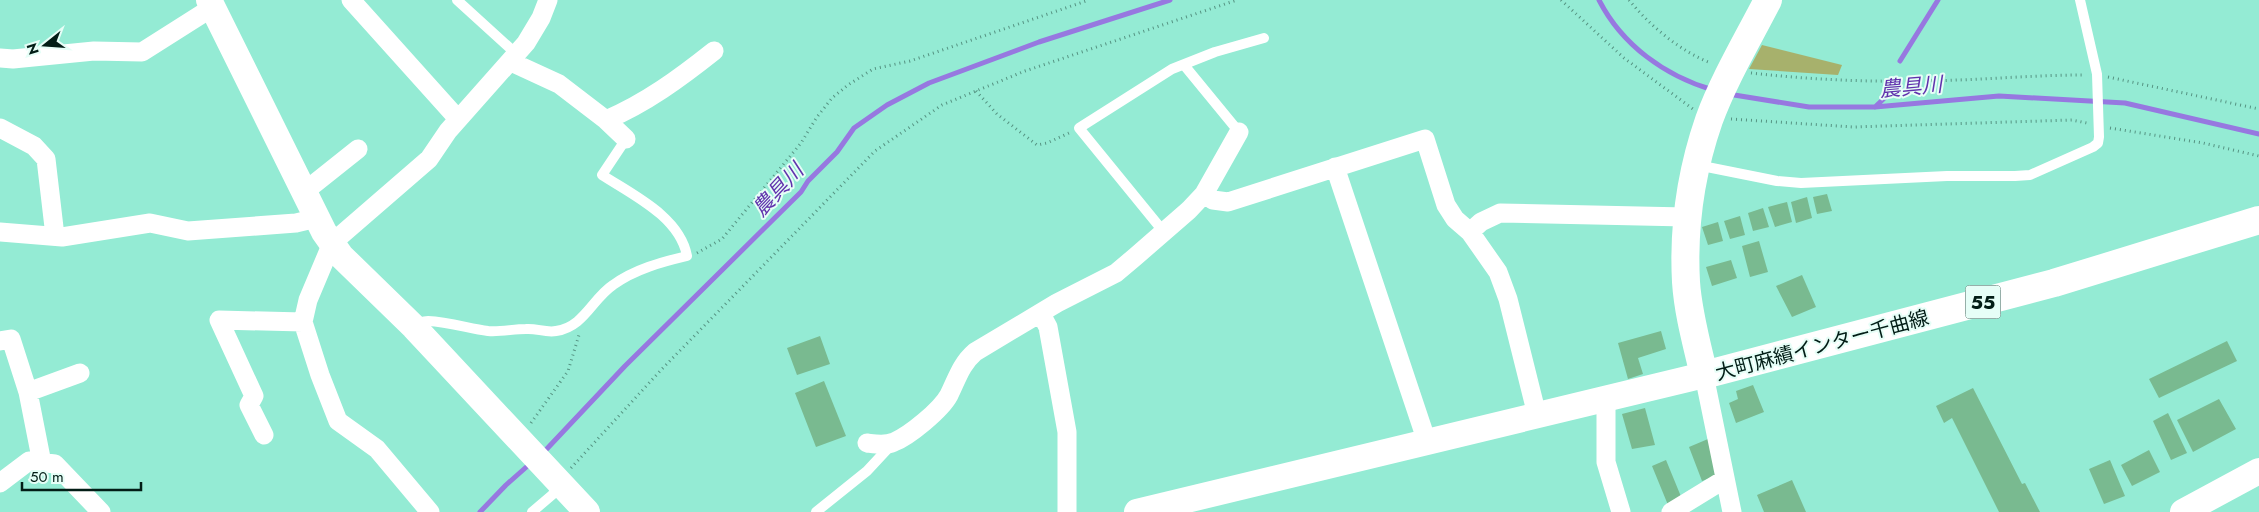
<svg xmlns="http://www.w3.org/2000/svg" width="2259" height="512" viewBox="0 0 2259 512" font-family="Jost,'Noto Sans JP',sans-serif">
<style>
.green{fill:#a7b16c}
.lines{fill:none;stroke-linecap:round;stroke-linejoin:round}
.stream{stroke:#9778e0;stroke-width:5}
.building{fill:#79ba90}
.path{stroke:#559382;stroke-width:3;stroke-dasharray:1 4;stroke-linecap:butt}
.lane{stroke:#fff;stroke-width:10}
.street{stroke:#fff;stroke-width:19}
.secondary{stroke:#fff;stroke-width:26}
.primary{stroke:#fff;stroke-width:28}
.labels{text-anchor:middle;stroke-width:4;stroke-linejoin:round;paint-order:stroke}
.shield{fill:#e6fef7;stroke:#46605a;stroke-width:1}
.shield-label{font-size:19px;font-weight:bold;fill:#021d16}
.street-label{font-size:20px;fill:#021d16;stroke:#e6fef7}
.water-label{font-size:21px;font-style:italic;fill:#6132ad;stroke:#e6fef7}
</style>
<rect width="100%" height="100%" fill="#94ebd4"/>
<path class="green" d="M 1762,45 L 1842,65 L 1838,75 L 1749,69 Z"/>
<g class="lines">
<path class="stream" d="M 1599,0 C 1622,45 1665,76 1713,90
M 1900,61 L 1938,0
M 1728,94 L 1809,107 L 1875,107 L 1999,96 L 2125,103 L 2259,134
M 1875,107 L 1895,88
M 542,454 L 625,366 L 801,192 L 808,181 L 837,152 L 854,128 L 887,105 L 929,83 L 1039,42 L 1170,0
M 480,512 L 506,485 L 532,462"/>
</g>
<path class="building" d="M 1827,194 L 1832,211 L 1817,214 L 1813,197 Z
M 1807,197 L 1812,218 L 1796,223 L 1791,202 Z
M 1787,202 L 1792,222 L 1775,227 L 1768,207 Z
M 1763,208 L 1769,227 L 1753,231 L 1748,213 Z
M 1740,216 L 1745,235 L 1730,239 L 1724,221 Z
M 1718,222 L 1723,241 L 1708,245 L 1702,227 Z
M 1759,241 L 1768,272 L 1750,277 L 1742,246 Z
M 1731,260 L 1737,278 L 1712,286 L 1706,267 Z
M 1802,275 L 1816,307 L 1792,317 L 1776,286 Z
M 1661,331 L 1666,349 L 1638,358 L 1643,374 L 1628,379 L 1618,343 Z
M 820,336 L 830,364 L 797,375 L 787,348 Z
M 2227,341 L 2237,361 L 2159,398 L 2149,379 Z
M 824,381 L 846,436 L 816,447 L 795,393 Z
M 1753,385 L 1764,412 L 1736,423 L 1729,403 L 1738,399 L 1736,391 Z
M 1973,388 L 2022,484 L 2025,483 L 2040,512 L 1999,512 L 1952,418 L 1944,423 L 1936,406 Z
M 2219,399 L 2236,429 L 2193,452 L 2177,420 Z
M 1645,408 L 1655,445 L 1632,449 L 1622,414 Z
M 2168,413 L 2187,453 L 2171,460 L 2153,421 Z
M 1708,439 L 1721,474 L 1702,481 L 1689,447 Z
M 2149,450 L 2160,472 L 2132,486 L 2121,465 Z
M 1666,460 L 1682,499 L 1668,505 L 1652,466 Z
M 2110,460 L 2125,496 L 2104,504 L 2089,469 Z
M 1792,480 L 1806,512 L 1764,512 L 1757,495 Z"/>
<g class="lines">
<path class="path" d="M 1561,0 L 1624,58 L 1693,109
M 1629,0 C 1649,25 1681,52 1711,63
M 1751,73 C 1805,79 1860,82 1914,81 C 1971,81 2028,75 2084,75
M 2108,77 L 2259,109
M 976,91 L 997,114 L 1037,145 L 1047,143 L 1069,133
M 1731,119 L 1853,127 L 2072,120 L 2087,123
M 2110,128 L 2203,143 L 2259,156
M 697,253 L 722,239 L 801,143 L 817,117 L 832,98 L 848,85 L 873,69 L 910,61 L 1089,0
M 531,423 L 568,371 L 579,335
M 571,468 L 661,370 L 875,151 L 942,105 L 976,91 L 1025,71 L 1237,0"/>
<path class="lane" d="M 457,0 L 512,50 L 511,59
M 1184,65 L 1239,132
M 1697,165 L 1777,181 L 1801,183 L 1947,176 L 2015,176 L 2030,175 L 2093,147 L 2098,143 L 2099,137 L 2097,74 L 2080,0
M 1163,231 L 1079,128 L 1172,69 L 1215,52 L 1264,38
M 414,326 C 418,323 423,321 428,321 C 448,322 468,328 488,331 C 501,332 513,329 526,329 C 536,328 546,333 556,331 C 584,327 592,299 613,285 C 635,269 662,262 687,256 C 680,217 633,195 602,175 L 626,139
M 532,512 L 552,495 L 561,484
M 816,512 L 867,471 L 893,443"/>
<path class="street" d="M 351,0 L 458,119
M 0,58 L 13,59 L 94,51 L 142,52 L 213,7
M 511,62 L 559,84 L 606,120 L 626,139
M 606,120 C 646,103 680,78 714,51
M 0,128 L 34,146 L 46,159 L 55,236
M 1335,167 L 1427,442
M 304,192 L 358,149
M 1204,194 L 1213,200 L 1228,202 L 1425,139 L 1446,205 L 1455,219 L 1470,232 L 1498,272 L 1508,299 L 1537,415
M 0,232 L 62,237 L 150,223 L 188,231 L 296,223 L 317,218
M 1470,232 L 1481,222 L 1500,213 L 1686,217
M 1041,314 L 1048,327 L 1067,432 L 1067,512
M 0,341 L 11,339 L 28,392 L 80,373
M 1704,375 L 1732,512
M 28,392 L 42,463
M 1606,399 L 1606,462 L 1621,512
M 264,435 L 249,405 L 254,396 L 219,320 L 303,322
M 867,443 C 875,444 885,446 894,442 C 909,436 941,410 949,395 C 957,379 961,364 975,352 L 1057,303 L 1116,273 L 1135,257 L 1189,210 L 1204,194 L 1239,132
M 0,483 L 29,461 L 55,464 L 101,512
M 430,512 L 377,449 L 338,421 L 320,375 L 303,322 L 308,300 L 332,243 L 429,159 L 448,131 L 526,43 L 541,18 L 548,0
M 1671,512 L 1725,479"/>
<path class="secondary" d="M 209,0 L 324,232 L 341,256 L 414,327 L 587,512
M 1137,512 L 1704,375
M 2183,512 L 2259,471"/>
<path class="primary" d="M 1768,0 C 1748,39 1724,79 1709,120 C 1691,172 1683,226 1686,282 C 1688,313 1697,345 1704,375 L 2054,283 L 2259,220"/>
</g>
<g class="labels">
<rect class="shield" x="1965.5" y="285.5" width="35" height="33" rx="4"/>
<g class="shield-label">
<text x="1983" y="309">55</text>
</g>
<g class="street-label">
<text transform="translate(1822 345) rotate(-15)" y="7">大町麻績インター千曲線</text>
</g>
<g class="water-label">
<text transform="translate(1911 87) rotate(-5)" y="7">農具川</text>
<text transform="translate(778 190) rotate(-47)" y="7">農具川</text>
</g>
</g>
<g transform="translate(45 45) rotate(253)" stroke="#e6fef7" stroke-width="4" paint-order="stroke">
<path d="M0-4L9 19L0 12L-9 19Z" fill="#021d16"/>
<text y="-8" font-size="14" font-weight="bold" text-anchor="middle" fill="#021d16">N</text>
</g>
<path d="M22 482v8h119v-8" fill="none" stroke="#021d16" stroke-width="2.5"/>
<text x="30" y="482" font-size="15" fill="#021d16" stroke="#e6fef7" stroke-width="4" paint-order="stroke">50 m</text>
</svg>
